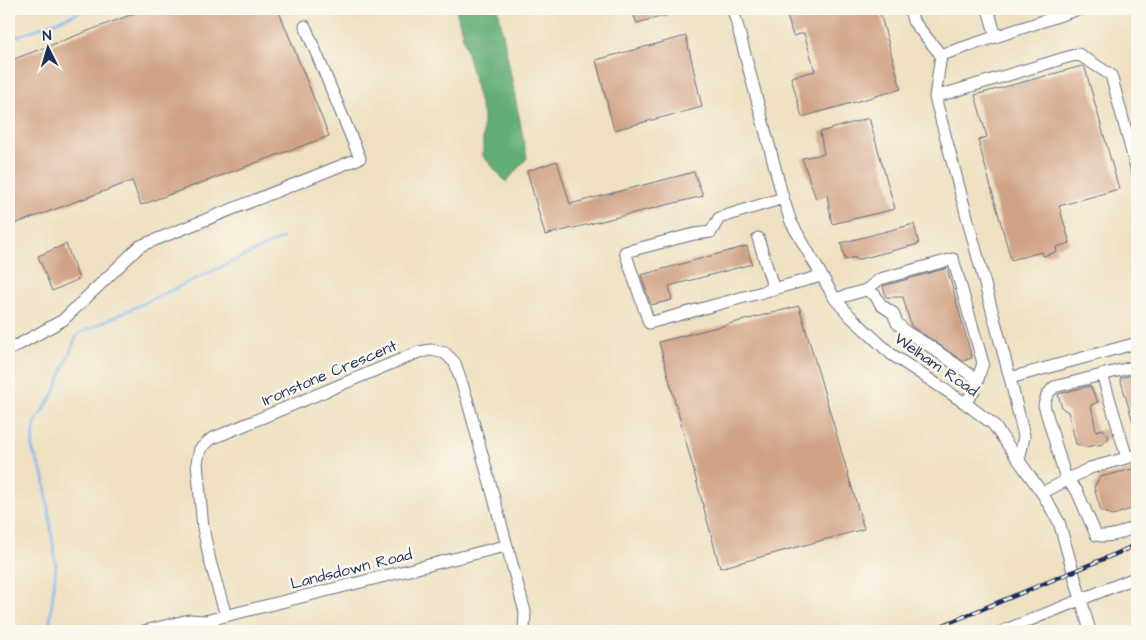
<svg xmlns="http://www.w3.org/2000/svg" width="1146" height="640" viewBox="0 0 1146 640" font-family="'Architects Daughter',sans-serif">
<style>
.forest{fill:#62ad76;stroke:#3e6e6a}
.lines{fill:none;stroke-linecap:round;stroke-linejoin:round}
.stream{stroke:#83b9f2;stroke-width:2.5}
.building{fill:#d1a386}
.minor-casing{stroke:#656d80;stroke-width:13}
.minor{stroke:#fff;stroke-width:11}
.rail-casing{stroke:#1b2f5e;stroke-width:4.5}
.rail{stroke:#fbf7ec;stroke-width:2.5;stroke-dasharray:8;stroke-linecap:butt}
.labels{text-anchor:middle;stroke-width:5;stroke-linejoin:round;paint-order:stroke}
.street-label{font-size:16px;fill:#1b2f5e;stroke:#fbf7ec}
</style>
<rect width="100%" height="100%" fill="#fbf7ec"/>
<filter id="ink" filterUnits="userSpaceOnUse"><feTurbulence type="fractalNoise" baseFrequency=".02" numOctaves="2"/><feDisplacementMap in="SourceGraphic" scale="10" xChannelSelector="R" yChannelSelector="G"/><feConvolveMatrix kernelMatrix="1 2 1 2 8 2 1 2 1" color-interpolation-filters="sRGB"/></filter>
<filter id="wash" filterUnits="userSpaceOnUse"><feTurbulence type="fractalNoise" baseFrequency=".0096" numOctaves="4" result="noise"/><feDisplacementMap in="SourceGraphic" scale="20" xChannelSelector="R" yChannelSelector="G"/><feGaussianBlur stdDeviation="1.12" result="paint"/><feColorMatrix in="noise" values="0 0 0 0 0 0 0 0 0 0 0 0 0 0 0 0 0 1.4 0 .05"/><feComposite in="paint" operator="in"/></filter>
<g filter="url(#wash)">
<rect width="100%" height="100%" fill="#eee0c0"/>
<path class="forest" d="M 456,9 L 498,9 L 527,158 L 506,182 L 483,156 L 483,116 Z"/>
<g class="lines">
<path class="stream" d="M 11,9 L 16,37 L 88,9
M 49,631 L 56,566 L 44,477 L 32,449 L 35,423 L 54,393 L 76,337 L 80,333 L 283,238"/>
</g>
<g id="blocks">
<path class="building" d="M 146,9 L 278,9 L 329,136 L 141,205 L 132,181 L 9,226 L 9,61 Z
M 631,9 L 682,9 L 683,11 L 637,23 Z
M 785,9 L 879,9 L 901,89 L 802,117 L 791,77 L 815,71 L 804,33 L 793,36 Z
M 686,36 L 702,107 L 614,130 L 596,60 Z
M 1082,66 L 1085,68 L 1119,189 L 1059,206 L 1070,243 L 1056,247 L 1057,252 L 1043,256 L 1042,252 L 1011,260 L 978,140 L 987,137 L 975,95 Z
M 869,118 L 895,209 L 832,224 L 827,195 L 816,199 L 802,158 L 824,154 L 820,132 Z
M 557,161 L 570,204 L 694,172 L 703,196 L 545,235 L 527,171 Z
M 914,224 L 919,244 L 856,260 L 855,257 L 845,260 L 841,243 Z
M 66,244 L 79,279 L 52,291 L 38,256 Z
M 747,246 L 752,264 L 669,286 L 672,300 L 651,305 L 641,275 Z
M 947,268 L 972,358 L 963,361 L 911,326 L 903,297 L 886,297 L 883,286 Z
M 799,306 L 864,529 L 720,568 L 659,342 Z
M 1137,374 L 1137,429 L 1135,429 L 1120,378 Z
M 1090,386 L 1098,402 L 1091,405 L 1096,431 L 1103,429 L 1109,437 L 1103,444 L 1086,447 L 1076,444 L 1068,412 L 1062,408 L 1058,394 Z
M 1137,468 L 1137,492 L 1132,494 L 1135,503 L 1131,509 L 1113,515 L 1101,511 L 1094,487 L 1100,477 Z"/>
</g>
</g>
<g filter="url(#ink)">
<use href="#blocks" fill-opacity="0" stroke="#656d80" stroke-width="1"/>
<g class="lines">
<g class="minor-casing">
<path id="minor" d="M 733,9 L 783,198 L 791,222 L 835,299 L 851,317 L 891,354 L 965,403 L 993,424 L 1042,493 L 1059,522 L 1090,631
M 910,9 L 913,21 L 941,55 L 935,97 L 1010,378
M 988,9 L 996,37
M 941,55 L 1079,9
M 935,97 L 1078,54 L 1111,75 L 1137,171
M 783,198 L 719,218 L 711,232 L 694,234 L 625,252 L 649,323 L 821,276
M 758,238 L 774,290
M 866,290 L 875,295 L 881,305 L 893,313 L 897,323 L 906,332 L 928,345 L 978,380
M 835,299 L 866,290 L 880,279 L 953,259 L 983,363 L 974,391 L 965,403
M 9,350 L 63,320 L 140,246 L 360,158 L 305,26
M 1137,366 L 1054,387 L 1047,395 L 1044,405 L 1066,479 L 1077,491 L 1096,535 C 1110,539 1125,532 1137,525
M 1102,374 L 1127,458
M 1019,461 L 1024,436 L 1010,378 L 1137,343
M 1042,493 L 1090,468 L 1137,455
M 226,616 L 210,561 L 203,528 L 197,463 L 200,449 L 211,439 L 419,352 L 431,350 L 445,353 L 455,363 L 467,399 L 525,612 L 524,631
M 205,621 L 505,546
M 144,631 L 189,620 L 205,621 L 195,631
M 1003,631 L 1137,577"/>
</g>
<use href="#minor" class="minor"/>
<g class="rail-casing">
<path id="rail" d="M 929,631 L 1118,553 L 1137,544"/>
</g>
<use href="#rail" class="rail"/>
</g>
</g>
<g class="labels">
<g class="street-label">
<text transform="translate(937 364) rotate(35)" y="6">Welham Road</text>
<text transform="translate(329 372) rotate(-23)" y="6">Ironstone Crescent</text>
<text transform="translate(351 568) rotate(-14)" y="6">Landsdown Road</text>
</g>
</g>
<rect width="1146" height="640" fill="none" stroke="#fbf7ec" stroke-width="30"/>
<g transform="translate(48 48) rotate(355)" stroke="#fbf7ec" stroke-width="4" paint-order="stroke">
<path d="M0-4L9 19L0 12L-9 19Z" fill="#1b2f5e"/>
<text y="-8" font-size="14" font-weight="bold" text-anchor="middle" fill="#1b2f5e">N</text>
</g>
</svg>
